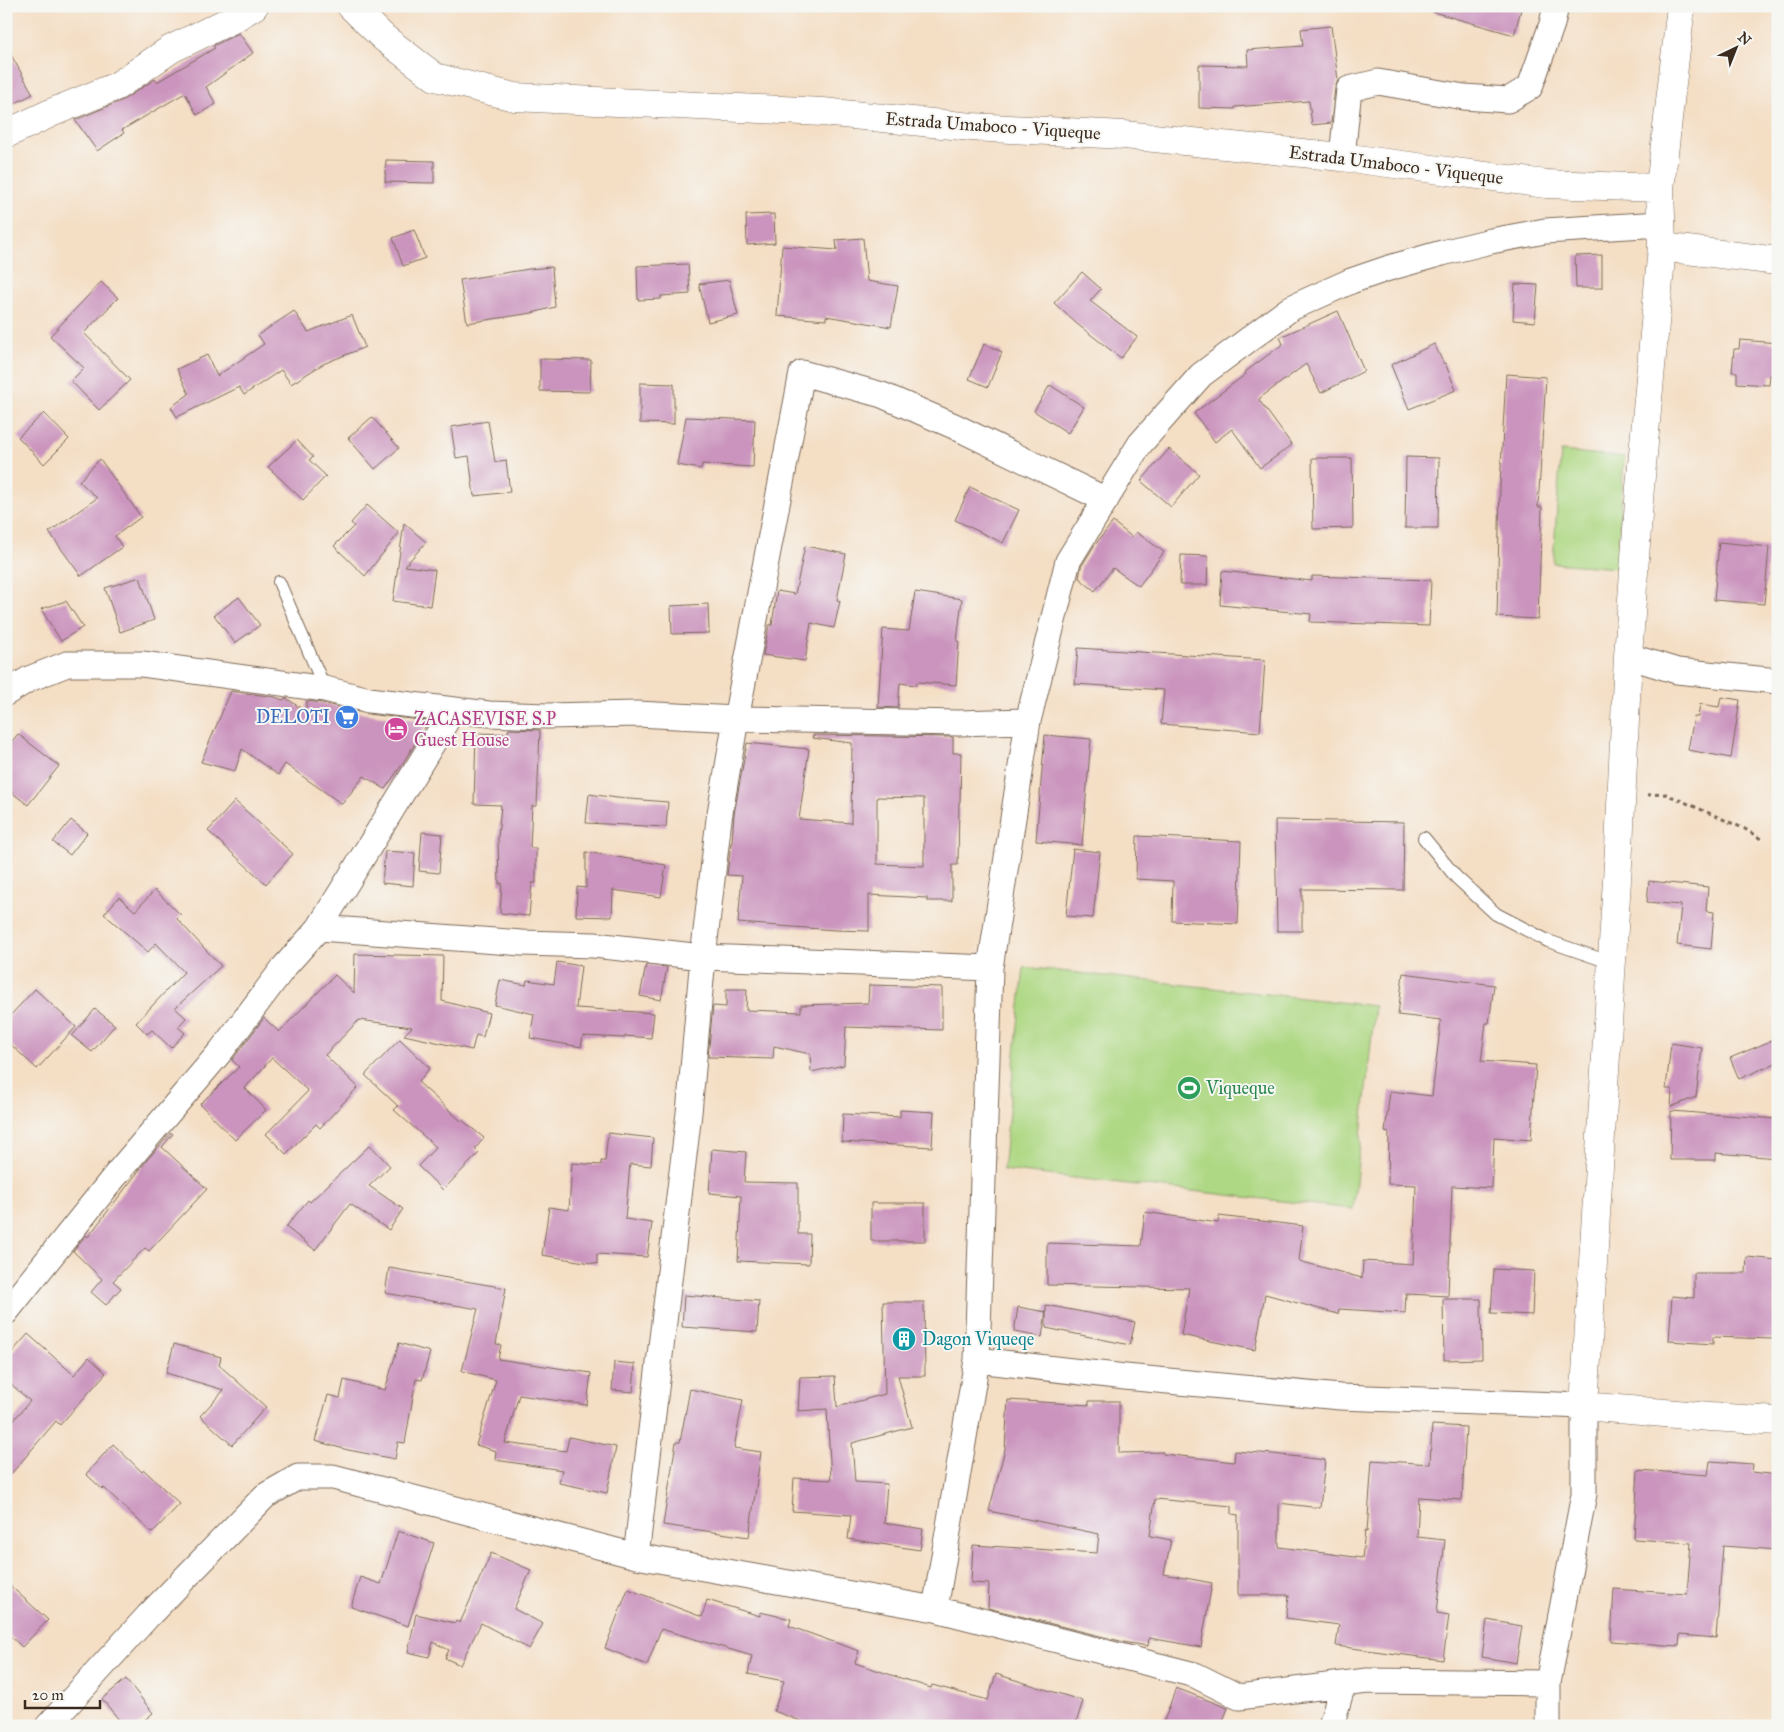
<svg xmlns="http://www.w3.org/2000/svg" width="1784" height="1732" viewBox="0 0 1784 1732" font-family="'IM FELL Great Primer',serif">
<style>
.green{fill:#aed883;stroke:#748150}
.building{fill:#cb94be;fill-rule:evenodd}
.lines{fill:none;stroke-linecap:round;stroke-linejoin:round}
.service-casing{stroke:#7c6958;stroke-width:14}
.minor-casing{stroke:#7c6958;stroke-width:27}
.primary-casing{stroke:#7c6958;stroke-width:29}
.path{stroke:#7c6958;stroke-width:3;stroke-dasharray:4 4;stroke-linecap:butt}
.service{stroke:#fff;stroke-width:12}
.minor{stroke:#fff;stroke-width:25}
.primary{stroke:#fff;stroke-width:28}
.labels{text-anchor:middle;stroke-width:4;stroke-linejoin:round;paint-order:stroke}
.street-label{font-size:18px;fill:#3b2a1e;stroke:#f6f6f2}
.shop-label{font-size:18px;fill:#366cbe;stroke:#f6f6f2;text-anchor:end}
.hotel-label{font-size:18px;fill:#b23c85;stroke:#f6f6f2;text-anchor:start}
.leisure-label{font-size:18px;fill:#27864d;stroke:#f6f6f2;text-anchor:start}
.culture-label{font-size:18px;fill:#0d838f;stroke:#f6f6f2;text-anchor:start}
</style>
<rect width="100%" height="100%" fill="#f6f6f2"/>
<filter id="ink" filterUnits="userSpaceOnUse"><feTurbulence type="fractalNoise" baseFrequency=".02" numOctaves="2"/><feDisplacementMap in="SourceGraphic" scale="10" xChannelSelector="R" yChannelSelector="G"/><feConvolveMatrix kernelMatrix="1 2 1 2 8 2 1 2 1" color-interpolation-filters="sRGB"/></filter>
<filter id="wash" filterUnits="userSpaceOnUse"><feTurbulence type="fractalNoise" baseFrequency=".0096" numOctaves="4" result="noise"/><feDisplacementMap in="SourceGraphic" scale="20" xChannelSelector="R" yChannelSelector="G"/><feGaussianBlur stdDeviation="1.12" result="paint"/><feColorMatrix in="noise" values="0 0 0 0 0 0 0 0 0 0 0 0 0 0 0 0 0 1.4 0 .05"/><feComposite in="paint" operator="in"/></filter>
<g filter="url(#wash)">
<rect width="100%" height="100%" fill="#f4dec4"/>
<path class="green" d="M 1561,451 L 1624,457 L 1617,568 L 1553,563 Z
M 1024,967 L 1375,1006 L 1353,1209 L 1003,1170 Z"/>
<g id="blocks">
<path class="building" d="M 1434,6 L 1522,6 L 1514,35 L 1433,12 Z
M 1331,26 L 1338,80 L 1335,88 L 1331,123 L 1312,125 L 1309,101 L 1235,107 L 1235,109 L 1199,108 L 1199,65 L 1248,66 L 1247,50 L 1303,46 L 1301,29 Z
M 239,33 L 253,53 L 206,87 L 216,104 L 197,115 L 185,93 L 122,130 L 124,133 L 97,151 L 75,120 L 123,100 L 155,79 L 157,82 L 215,48 L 213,46 Z
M 6,46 L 33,94 L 6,108 Z
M 386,160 L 434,161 L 434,183 L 385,182 Z
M 774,214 L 775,243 L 747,245 L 746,215 Z
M 414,230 L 425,258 L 403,266 L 393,238 Z
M 863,238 L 867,281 L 898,286 L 891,327 L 826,316 L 826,320 L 777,316 L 782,246 L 837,250 L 836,240 Z
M 1602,255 L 1602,288 L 1576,288 L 1575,256 Z
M 688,264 L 690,294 L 661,296 L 661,299 L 638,300 L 637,266 Z
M 552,267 L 555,307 L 532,313 L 467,323 L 460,280 L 529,269 Z
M 1082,272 L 1101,289 L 1090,301 L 1137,337 L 1121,358 L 1077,324 L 1054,303 Z
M 729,280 L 738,315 L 708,322 L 699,284 Z
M 101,282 L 118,298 L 84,333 L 130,380 L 99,410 L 71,381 L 84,368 L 50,336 Z
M 1515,284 L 1538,285 L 1535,322 L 1513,320 Z
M 294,311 L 308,332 L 352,315 L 365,347 L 323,364 L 291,384 L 281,370 L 244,395 L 239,387 L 177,417 L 171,407 L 189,394 L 177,369 L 207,355 L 217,376 L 264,344 L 258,335 Z
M 1338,311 L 1364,371 L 1321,393 L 1306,364 L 1260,398 L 1259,400 L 1292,445 L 1260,468 L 1232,429 L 1215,442 L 1194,413 L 1246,374 L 1245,372 L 1283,344 L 1280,337 Z
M 1740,340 L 1778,343 L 1778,376 L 1770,375 L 1769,385 L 1737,383 L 1737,372 L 1732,372 L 1734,349 L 1739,349 Z
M 984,344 L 1002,352 L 988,387 L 969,379 Z
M 1434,344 L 1444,364 L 1445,363 L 1456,390 L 1409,409 L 1391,365 Z
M 540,359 L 591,360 L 590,392 L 540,391 Z
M 1506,374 L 1546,377 L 1538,507 L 1542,507 L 1538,619 L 1497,617 L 1500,485 Z
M 640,383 L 674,384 L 674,424 L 640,423 Z
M 1050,385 L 1084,407 L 1068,433 L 1034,411 Z
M 44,413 L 69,439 L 44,464 L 18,437 Z
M 372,417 L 399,448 L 375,469 L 348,438 Z
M 686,417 L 755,420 L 753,467 L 702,464 L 701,469 L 677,465 Z
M 488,421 L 495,462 L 506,460 L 510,492 L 474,496 L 469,456 L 456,458 L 451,427 Z
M 297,440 L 313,457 L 309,460 L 326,476 L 303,500 L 268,467 Z
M 1169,449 L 1199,474 L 1171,507 L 1141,481 Z
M 1406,457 L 1439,458 L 1438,528 L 1405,528 Z
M 1312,458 L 1352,458 L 1353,528 L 1313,529 Z
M 100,459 L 141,517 L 115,536 L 122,547 L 81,576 L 49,532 L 97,498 L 79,481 Z
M 970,487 L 1019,510 L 1003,543 L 955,520 Z
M 367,505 L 399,533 L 365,576 L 334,546 L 354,526 L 351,523 Z
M 1113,522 L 1132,537 L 1136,532 L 1164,552 L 1139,586 L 1113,568 L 1095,591 L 1079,578 L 1081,567 L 1094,546 Z
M 404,523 L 426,542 L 405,566 L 435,570 L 430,606 L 393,601 Z
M 1719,542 L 1769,547 L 1764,604 L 1714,600 Z
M 805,546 L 846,554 L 837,600 L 840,601 L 834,628 L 811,623 L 805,661 L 763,655 L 769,625 L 772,625 L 777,591 L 795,594 Z
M 1181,555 L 1208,556 L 1207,585 L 1180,585 Z
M 1222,571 L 1312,581 L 1312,576 L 1431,580 L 1429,626 L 1310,622 L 1311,614 L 1220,605 Z
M 140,577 L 154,620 L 120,632 L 105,588 Z
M 915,592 L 962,599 L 957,641 L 959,641 L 956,685 L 917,682 L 916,685 L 900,683 L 898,708 L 878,707 L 883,629 L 909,631 Z
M 239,597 L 260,625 L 235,643 L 214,615 Z
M 66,601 L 83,627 L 61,641 L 41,609 Z
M 708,604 L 709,633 L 672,634 L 671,606 Z
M 1078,648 L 1265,660 L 1260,732 L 1161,724 L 1164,690 L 1075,684 Z
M 231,691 L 275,697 L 283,700 L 286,698 L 305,711 L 307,701 L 322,703 L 367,714 L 429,721 L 401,766 L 385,789 L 364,776 L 342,804 L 285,764 L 278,775 L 242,749 L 235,771 L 201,762 Z
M 1721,697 L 1740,700 L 1731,758 L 1688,750 L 1694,717 L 1698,717 L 1700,704 L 1719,707 Z
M 509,729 L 540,730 L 537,806 L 532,806 L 530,848 L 536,848 L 536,883 L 532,883 L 529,916 L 500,913 L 502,883 L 499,884 L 498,838 L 501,805 L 474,804 L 476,733 L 507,734 Z
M 18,734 L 59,766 L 28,805 L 6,788 L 6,748 Z
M 813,735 L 953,737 L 953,753 L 961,753 L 960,802 L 959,802 L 958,865 L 952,865 L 952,901 L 927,901 L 927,898 L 869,895 L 869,931 L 835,930 L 738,923 L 742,876 L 727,875 L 731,843 L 732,843 L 734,814 L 747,743 L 809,749 L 799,819 L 851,823 L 852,743 L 812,738 ZM 877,797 L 924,798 L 924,866 L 877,864 Z
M 1045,735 L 1091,739 L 1082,845 L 1036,841 Z
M 589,794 L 617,798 L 668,802 L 666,827 L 586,823 Z
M 235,801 L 293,854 L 266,884 L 208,831 Z
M 71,820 L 87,833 L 70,855 L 53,842 Z
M 1275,820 L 1404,822 L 1403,890 L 1302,889 L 1302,931 L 1277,931 Z
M 422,832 L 442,834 L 439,873 L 419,871 Z
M 1137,836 L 1241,841 L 1238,924 L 1172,921 L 1173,881 L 1136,879 Z
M 1073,849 L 1100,852 L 1093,918 L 1066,916 Z
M 385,851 L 415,853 L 413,886 L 382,883 Z
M 586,852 L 666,865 L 661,897 L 613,890 L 612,917 L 576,916 L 577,887 L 586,888 Z
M 1649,881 L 1708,887 L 1706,911 L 1714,912 L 1711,949 L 1677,945 L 1681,905 L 1647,902 Z
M 155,890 L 181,915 L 177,919 L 221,966 L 175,1008 L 186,1018 L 178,1027 L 185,1033 L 171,1048 L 152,1030 L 147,1034 L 136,1023 L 184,972 L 156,943 L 148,952 L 104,914 L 119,897 L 135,911 Z
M 355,954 L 443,956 L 442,1001 L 489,1013 L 483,1037 L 476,1035 L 472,1050 L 404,1035 L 412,1027 L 359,1020 L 325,1055 L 358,1087 L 320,1128 L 316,1124 L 286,1154 L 266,1134 L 308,1091 L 272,1058 L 245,1088 L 266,1110 L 235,1140 L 200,1104 L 239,1067 L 232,1060 L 264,1018 L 279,1032 L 335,975 L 354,993 Z
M 557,962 L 581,966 L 576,1008 L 654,1013 L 651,1038 L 625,1036 L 625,1038 L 583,1036 L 581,1047 L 530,1038 L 534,1014 L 495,1005 L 500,980 L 526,985 L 527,980 L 554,984 Z
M 646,965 L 667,967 L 661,1000 L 640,996 Z
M 1403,973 L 1494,985 L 1489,1023 L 1486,1023 L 1481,1061 L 1536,1065 L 1531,1140 L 1494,1137 L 1492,1188 L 1452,1186 L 1448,1296 L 1406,1294 L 1405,1313 L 1339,1309 L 1338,1314 L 1265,1294 L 1255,1350 L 1181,1335 L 1189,1288 L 1047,1285 L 1047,1243 L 1141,1246 L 1145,1212 L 1218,1223 L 1219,1216 L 1303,1226 L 1299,1261 L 1362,1278 L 1363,1261 L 1413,1264 L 1416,1185 L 1388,1184 L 1389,1133 L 1385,1132 L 1390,1091 L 1432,1096 L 1441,1020 L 1398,1015 Z
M 869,985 L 942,987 L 942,1030 L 846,1027 L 844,1065 L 811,1072 L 810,1054 L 774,1046 L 773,1059 L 708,1057 L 713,1006 L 726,1007 L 726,989 L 747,989 L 746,1010 L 801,1012 L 801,1005 L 868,1003 Z
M 35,989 L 76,1027 L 37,1069 L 6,1040 L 6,1020 Z
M 95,1009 L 115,1025 L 92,1052 L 72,1036 Z
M 1778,1038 L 1778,1062 L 1739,1079 L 1730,1058 Z
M 400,1039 L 430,1068 L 418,1082 L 461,1121 L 462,1120 L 484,1138 L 475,1149 L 479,1153 L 443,1190 L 418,1166 L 436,1147 L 394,1110 L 398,1106 L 365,1075 Z
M 1671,1043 L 1702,1048 L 1696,1097 L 1671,1107 L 1672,1089 L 1666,1089 Z
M 900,1110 L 934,1112 L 932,1147 L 842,1142 L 843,1114 L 900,1117 Z
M 1671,1111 L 1778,1119 L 1778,1158 L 1716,1153 L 1716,1160 L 1670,1160 Z
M 171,1133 L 173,1134 L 162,1147 L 207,1189 L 149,1251 L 145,1248 L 113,1281 L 121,1288 L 106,1305 L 91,1292 L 102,1279 L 73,1251 L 86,1235 L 88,1237 L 147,1160 Z
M 608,1133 L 653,1138 L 651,1166 L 630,1164 L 625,1219 L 652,1223 L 647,1257 L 597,1254 L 597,1264 L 542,1255 L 549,1207 L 569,1210 L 572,1163 L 601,1165 L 601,1161 L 605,1161 Z
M 370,1145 L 390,1166 L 369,1186 L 403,1209 L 389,1230 L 350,1204 L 315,1250 L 286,1227 L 308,1200 L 310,1202 Z
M 712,1149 L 746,1152 L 744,1182 L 798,1183 L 798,1234 L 810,1234 L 809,1264 L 738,1261 L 741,1196 L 709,1193 Z
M 871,1203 L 925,1203 L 925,1241 L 871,1241 Z
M 1747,1257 L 1778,1260 L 1773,1339 L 1713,1337 L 1713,1344 L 1669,1341 L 1672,1296 L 1694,1298 L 1694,1273 L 1746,1273 Z
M 389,1268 L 506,1288 L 496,1344 L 501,1345 L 498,1359 L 591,1373 L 587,1405 L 519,1395 L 505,1443 L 566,1451 L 569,1437 L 616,1447 L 607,1493 L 559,1483 L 562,1470 L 495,1460 L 496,1451 L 476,1445 L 496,1380 L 462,1371 L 478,1309 L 385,1293 Z
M 1494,1269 L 1534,1271 L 1532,1315 L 1491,1313 Z
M 684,1295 L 759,1301 L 757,1332 L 682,1327 Z
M 1443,1299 L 1481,1299 L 1482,1359 L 1444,1360 Z
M 883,1302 L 924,1302 L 925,1376 L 898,1376 L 912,1427 L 852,1443 L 855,1482 L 887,1484 L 884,1523 L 923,1529 L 920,1550 L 848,1539 L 851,1515 L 792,1511 L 794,1478 L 831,1480 L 827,1409 L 798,1411 L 800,1377 L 835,1376 L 837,1407 L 885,1394 Z
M 1046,1305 L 1135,1322 L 1130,1345 L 1046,1328 Z
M 1018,1307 L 1046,1312 L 1042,1337 L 1014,1332 Z
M 28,1334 L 74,1375 L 89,1357 L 106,1373 L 60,1425 L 56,1421 L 6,1480 L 6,1429 L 30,1401 L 6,1380 L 6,1359 Z
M 399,1343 L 430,1352 L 422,1380 L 416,1379 L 405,1443 L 398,1442 L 395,1459 L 348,1450 L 315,1441 L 328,1395 L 340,1398 L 344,1380 L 385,1390 Z
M 174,1344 L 221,1357 L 219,1365 L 266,1407 L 232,1445 L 200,1416 L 224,1390 L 166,1373 Z
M 614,1362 L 635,1364 L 633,1392 L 612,1390 Z
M 690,1389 L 743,1400 L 734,1448 L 761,1452 L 749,1537 L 663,1525 L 676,1442 L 680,1442 Z
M 1008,1400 L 1089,1405 L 1089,1401 L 1119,1401 L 1119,1453 L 1163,1452 L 1163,1454 L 1234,1462 L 1235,1451 L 1273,1454 L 1325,1460 L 1320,1508 L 1279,1503 L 1279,1547 L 1362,1558 L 1365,1531 L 1367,1532 L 1372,1460 L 1430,1464 L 1432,1425 L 1466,1427 L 1462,1500 L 1419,1497 L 1417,1537 L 1445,1540 L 1437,1613 L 1449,1615 L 1443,1660 L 1336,1646 L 1339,1625 L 1286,1618 L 1289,1595 L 1238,1595 L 1238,1515 L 1232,1514 L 1232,1506 L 1155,1499 L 1150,1536 L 1171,1540 L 1164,1574 L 1212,1583 L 1201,1647 L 1149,1638 L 1148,1646 L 1128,1643 L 988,1608 L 989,1584 L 971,1583 L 973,1545 L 1097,1553 L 1099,1534 L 989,1511 L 1005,1449 Z
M 113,1444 L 142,1472 L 144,1470 L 180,1504 L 152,1533 L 103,1487 L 102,1489 L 86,1474 Z
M 1710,1461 L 1753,1464 L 1752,1472 L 1778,1475 L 1778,1550 L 1723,1546 L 1716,1638 L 1680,1635 L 1679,1646 L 1611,1641 L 1614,1589 L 1687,1594 L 1691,1543 L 1634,1539 L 1638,1470 L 1708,1475 Z
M 398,1531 L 434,1543 L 408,1626 L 351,1607 L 360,1577 L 381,1584 Z
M 491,1553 L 531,1570 L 514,1609 L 543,1624 L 529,1649 L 481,1623 L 460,1665 L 445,1658 L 449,1650 L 433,1642 L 429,1657 L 408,1652 L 416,1614 L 455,1623 L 456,1621 L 460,1623 Z
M 6,1582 L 48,1620 L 22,1647 L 6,1632 Z
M 628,1589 L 702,1617 L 707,1600 L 760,1616 L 760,1612 L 791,1619 L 789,1626 L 859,1651 L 855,1663 L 931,1688 L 932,1685 L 988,1700 L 996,1674 L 1083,1701 L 1075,1726 L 814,1726 L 774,1711 L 784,1681 L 748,1674 L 752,1656 L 661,1629 L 647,1665 L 605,1648 Z
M 1487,1620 L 1522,1626 L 1516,1663 L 1482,1657 Z
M 126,1679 L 153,1713 L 137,1726 L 124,1726 L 102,1699 Z
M 1176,1688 L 1228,1708 L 1221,1726 L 1162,1726 Z"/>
</g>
</g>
<g filter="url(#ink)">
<use href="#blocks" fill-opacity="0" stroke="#7c6958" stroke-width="1"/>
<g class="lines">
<g class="service-casing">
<path id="service" d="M 279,582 L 325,689
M 1424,838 L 1456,877 L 1496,914 L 1548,941 L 1612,963"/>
</g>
<g class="minor-casing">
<path id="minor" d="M 1342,157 L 1349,89 L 1378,82 L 1464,97 L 1508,100 L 1530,87 L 1552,24 L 1556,6
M 1628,656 L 1677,671 L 1778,681
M 6,693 L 29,679 L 67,664 L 142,664 L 325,689 L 369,700 L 489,714 L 547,716 L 637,714 L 736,719 L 959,723 L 1028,721
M 319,928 L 522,943 L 594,945 L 703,957 L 990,968
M 6,1312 L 119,1171 L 221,1051 L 285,966 L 319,928 L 453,710
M 977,1360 L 1125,1377 L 1340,1397 L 1584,1406 L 1584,1494 L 1548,1683 L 1548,1726
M 636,1556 L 689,1113 L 703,957 L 719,819 L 736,719 L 802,373 L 882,395 L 954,426 L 1106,500
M 935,1609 L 977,1360 L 990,968 L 1028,721 L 1068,561 L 1140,444 L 1201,375 L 1291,308 L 1351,281 L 1389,268 L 1442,253 L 1491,241 L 1545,231 L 1661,224
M 48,1726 L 148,1616 L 265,1496 L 298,1477 L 333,1477 L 636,1556 L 935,1609 L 1195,1675 L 1239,1697 L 1367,1681 L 1548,1683
M 1331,1726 L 1343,1684"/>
</g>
<g class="primary-casing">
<path id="primary" d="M 351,6 L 384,38 L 435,77 L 514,97 L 823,112 L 972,127 L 1124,135 L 1342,157 L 1546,184 L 1660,188
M 1681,6 L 1660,188 L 1662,247 L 1640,487 L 1628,656 L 1619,848 L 1584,1406 L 1710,1417 L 1778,1421
M 6,134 L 53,112 L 117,86 L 171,49 L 231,20 L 254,6
M 1662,247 L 1778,261"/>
</g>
<path class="path" d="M 1647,795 L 1666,794 L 1745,829 L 1761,839"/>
<use href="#service" class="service"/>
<use href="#minor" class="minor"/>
<use href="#primary" class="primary"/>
</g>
</g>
<defs>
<g id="supermarket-disc" transform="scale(1.25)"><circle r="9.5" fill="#3f7fe0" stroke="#f6f6f2"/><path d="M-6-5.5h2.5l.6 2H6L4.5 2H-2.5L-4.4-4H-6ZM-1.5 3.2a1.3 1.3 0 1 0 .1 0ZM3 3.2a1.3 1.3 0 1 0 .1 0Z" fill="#fff"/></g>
<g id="hotel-disc" transform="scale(1.25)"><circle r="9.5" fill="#d1479c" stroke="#f6f6f2"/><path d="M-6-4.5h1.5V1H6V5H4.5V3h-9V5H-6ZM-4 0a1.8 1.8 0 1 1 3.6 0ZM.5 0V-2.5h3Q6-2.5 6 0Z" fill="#fff"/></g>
<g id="stadium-disc" transform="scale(1.25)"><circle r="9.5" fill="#2e9e5b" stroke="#f6f6f2"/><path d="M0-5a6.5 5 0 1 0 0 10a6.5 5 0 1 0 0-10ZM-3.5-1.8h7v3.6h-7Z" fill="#fff"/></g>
<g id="building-disc" transform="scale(1.25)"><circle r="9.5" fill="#0f9aa8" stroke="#f6f6f2"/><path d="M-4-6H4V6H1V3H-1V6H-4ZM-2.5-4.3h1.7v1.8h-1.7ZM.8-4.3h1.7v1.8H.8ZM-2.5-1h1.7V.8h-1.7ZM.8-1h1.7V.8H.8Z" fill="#fff"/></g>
</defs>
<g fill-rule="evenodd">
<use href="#supermarket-disc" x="347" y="717"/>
<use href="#hotel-disc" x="396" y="729"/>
<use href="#stadium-disc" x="1189" y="1088"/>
<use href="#building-disc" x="904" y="1339"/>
</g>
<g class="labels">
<g class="street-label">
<text transform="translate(993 126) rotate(4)" y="6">Estrada Umaboco - Viqueque</text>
<text transform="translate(1396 165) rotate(7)" y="6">Estrada Umaboco - Viqueque</text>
</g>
<g class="shop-label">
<text x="330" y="723">DELOTI</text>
</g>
<g class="hotel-label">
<text x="414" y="725">ZACASEVISE S.P<tspan x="414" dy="21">Guest House</tspan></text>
</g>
<g class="leisure-label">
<text x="1206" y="1094">Viqueque</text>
</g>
<g class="culture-label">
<text x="922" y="1345">Dagon Viqueqe</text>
</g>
</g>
<rect width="1784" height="1732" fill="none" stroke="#f6f6f2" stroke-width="25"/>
<g transform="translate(1736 48) rotate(43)" stroke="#f6f6f2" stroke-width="4" paint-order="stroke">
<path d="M0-4L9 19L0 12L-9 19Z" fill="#3b2a1e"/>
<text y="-8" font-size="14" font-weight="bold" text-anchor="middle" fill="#3b2a1e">N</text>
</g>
<path d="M25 1700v8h75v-8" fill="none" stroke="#3b2a1e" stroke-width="2.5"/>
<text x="32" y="1700" font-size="15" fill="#3b2a1e" stroke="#f6f6f2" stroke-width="4" paint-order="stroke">20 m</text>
</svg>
